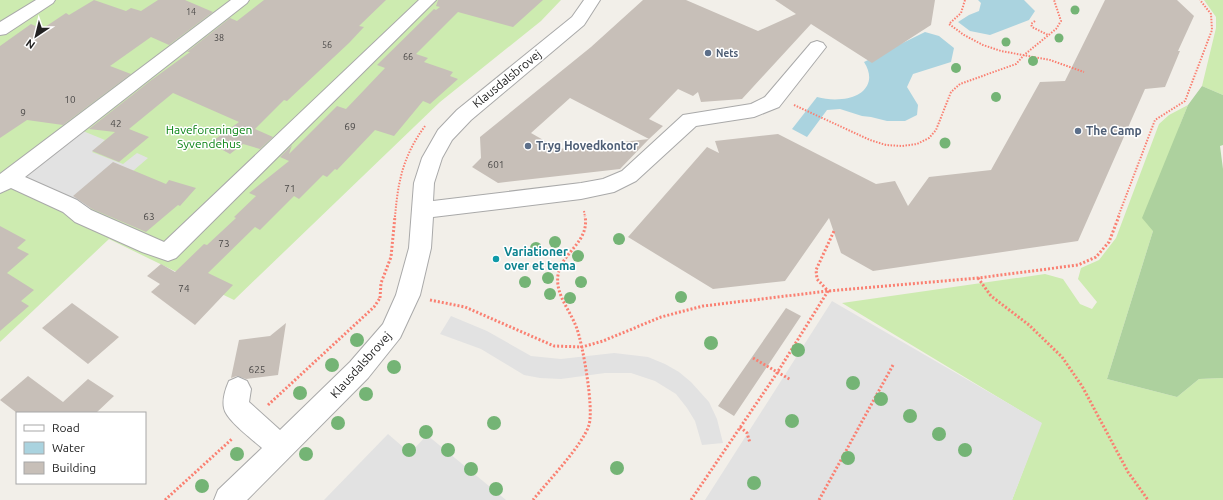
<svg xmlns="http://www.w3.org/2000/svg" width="1223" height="500" viewBox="0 0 1223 500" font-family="Ubuntu,sans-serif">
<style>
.grass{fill:#cdebb0}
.forest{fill:#add19e}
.parking{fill:#e2e2e2}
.water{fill:#aad3df}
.building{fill:#c7bfb8}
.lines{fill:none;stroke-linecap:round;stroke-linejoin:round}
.minor-casing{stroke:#a9a9a9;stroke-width:2}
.path-far1{stroke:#fa8072;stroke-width:2;stroke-dasharray:1.5 1.5;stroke-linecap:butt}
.path{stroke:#fa8072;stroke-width:3;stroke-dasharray:2 2;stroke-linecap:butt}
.minor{fill:#fff;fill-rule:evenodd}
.tree{fill:#74b475}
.service-dot{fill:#5c6f8a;stroke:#fff;stroke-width:1.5}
.culture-dot{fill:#0f9aa8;stroke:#fff;stroke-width:1.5}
.labels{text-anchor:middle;stroke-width:3;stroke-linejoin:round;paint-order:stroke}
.far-number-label{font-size:9px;fill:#4b4948}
.far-service-label{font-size:10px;font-weight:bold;fill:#4e5e75;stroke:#fff;text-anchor:start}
.number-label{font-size:10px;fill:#4b4948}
.street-label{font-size:12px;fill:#222;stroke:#fff}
.park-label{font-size:12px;fill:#0c8416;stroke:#fff}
.service-label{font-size:12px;font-weight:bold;fill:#4e5e75;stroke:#fff;text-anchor:start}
.culture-label{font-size:12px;font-weight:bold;fill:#0d838f;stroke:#fff;text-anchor:start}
</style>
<rect width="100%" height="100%" fill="#f2efe9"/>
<path class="grass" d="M 0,0 L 561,0 L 541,21 L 440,102 L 234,300 L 109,239 L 0,342 Z
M 1204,0 L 1223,0 L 1223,95 L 1202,86 L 1216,28 L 1216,17 Z
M 1188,105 L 1180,125 L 1153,231 L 1107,379 L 1177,397 L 1199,379 L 1223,378 L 1223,500 L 1012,500 L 1041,423 L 842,303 L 1045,274 L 1063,279 L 1080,304 L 1092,309 L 1097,302 L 1078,279 L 1081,268 L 1099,260 L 1116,238 L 1159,124 L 1169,115 Z"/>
<path class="forest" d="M 1202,86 L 1223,95 L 1223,145 L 1220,146 L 1223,169 L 1223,378 L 1199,379 L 1177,397 L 1107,379 L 1153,231 L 1142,218 L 1188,105 Z"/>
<path class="parking" d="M 78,129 L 105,140 L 92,152 L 123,164 L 137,153 L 148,158 L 89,209 L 17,177 Z
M 832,301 L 1042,423 L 1012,500 L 705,500 Z
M 451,316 L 487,331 L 531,356 L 561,359 L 614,353 L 648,357 L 665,364 L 679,372 L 691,382 L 709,402 L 717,419 L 723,443 L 702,445 L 695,421 L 687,408 L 676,394 L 655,381 L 631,373 L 605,373 L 561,379 L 540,378 L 524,375 L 481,349 L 440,334 Z
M 388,434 L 410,453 L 427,435 L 506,500 L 324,500 Z"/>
<path class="water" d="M 978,0 L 1024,0 L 1035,11 L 1029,20 L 990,35 L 970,31 L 958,22 L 969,15 L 979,11 L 981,3 Z
M 925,32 L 939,36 L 954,48 L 951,62 L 913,74 L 907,87 L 918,105 L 917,115 L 905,121 L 887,121 L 871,117 L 862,116 L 840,109 L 827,110 L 807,137 L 792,129 L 817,97 C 825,99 833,100 842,99 C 864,97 877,82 864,62 Z"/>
<path class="building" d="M 94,0 L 126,11 L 131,8 L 141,11 L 158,0 L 185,0 L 213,12 L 169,45 L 151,37 L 110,66 L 131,74 L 63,125 L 27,120 L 0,138 L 0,46 L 31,24 L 42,29 L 66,13 L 69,15 Z
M 264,0 L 386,0 L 359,26 L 364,27 L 349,43 L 287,101 L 284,100 L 255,129 L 273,137 L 260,149 L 243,144 L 230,154 L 210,143 L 239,122 L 173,93 L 129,129 L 149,137 L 119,162 L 92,151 L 115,132 L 89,129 L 150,81 L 190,52 L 187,52 L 230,18 L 237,21 Z
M 438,0 L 543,0 L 513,27 L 458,12 L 416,54 L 428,58 L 424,62 L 453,72 L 450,76 L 458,79 L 430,104 L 423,101 L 394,136 L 375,130 L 337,170 L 335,169 L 327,177 L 323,175 L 299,199 L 294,196 L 260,230 L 255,227 L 208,273 L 233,285 L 195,325 L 151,292 L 160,284 L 147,276 L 161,264 L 175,272 L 204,244 L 207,245 L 236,218 L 234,217 L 256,196 L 249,193 L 289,161 L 280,157 L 292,145 L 289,154 L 337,106 L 346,109 L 385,68 L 377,65 L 434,9 L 436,10 L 440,7 L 436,6 Z
M 643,0 L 686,0 L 758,31 L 796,14 L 775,0 L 935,0 L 931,25 L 872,63 L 811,24 L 742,99 L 701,102 L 698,92 L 693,96 L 678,89 L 649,119 L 663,126 L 649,139 L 570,98 L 531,133 L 559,149 L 649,139 L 620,169 L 498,183 L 472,167 L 481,158 L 480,137 L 591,47 Z
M 1105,0 L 1177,0 L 1194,16 L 1178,51 L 1180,51 L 1165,87 L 1145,89 L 1078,241 L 873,271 L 841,253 L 829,218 L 785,281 L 713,289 L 628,237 L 707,147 L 719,153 L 715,141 L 778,134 L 876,184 L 895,181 L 908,206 L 929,177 L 991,170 L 1040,82 L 1065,81 Z
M 113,162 L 166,184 L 169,180 L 196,188 L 180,206 L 178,205 L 146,232 L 92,209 L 73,196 Z
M 0,226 L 26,240 L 17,248 L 29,254 L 7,273 L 34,290 L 21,301 L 29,306 L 0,331 Z
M 72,303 L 119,337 L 88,364 L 42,328 Z
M 786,308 L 801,316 L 734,416 L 718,406 Z
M 286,323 L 278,375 L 246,379 L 237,376 L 231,378 L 239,340 L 270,336 Z
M 28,376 L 63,402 L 88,379 L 114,396 L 96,413 L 17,413 L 0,400 Z"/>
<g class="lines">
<g class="minor-casing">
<path id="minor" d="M 36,0 L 55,0 L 53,3 L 6,34 L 0,35 L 0,22 Z
M 231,0 L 249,0 L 247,3 L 25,177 L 77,200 L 91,210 L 164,242 L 419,0 L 436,0 L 176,258 L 168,261 L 142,252 L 75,222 L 63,212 L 11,188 L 0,193 L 0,174 Z
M 584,0 L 600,0 L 584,25 L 471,120 L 452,140 L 442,158 L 434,183 L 433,201 L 581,183 L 603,179 L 622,171 L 683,115 L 751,104 L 765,97 L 811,43 L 817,41 L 823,43 L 826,47 L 779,107 L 754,117 L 696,126 L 636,181 L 614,192 L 581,199 L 433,217 L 431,248 L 420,295 L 400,338 L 368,378 L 247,500 L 214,500 L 218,490 L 262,448 C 252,439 226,420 224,408 C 222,399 226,388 229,381 L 238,377 L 247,381 L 251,389 L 249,402 L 280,430 L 350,362 L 383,324 L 396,295 L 409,248 L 414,183 L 422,158 L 438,130 L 457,110 L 572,17 Z"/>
</g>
<path class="path-far1" d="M 965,0 L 961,13 L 949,24 L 964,35 L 983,45 L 1001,51 L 1050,60 L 1084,72
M 1035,21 L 1031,24 L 1032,27 L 1048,35
M 794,105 L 870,140 L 886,145 L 902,146 L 917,144 L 929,138 L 936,130 L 951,92 L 960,84 L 1016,64 L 1024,55 L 1056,29 L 1061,21 L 1054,0
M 584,211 L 585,217
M 395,217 C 398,181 403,156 425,126
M 1118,217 L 1155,120 L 1185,101 L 1212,30 L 1211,14 L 1200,0"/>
<path class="path" d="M 978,278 L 991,296 L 1029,325 L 1062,357 L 1082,386 L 1128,472 L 1148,500
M 380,298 L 381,283 L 391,257 L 395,216
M 430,300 L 465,307 L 554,346 L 582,347 L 603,341 L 661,317 L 703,306 L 828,291 L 978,278 L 1078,265 L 1096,257 L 1109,242 L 1119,216
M 753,358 L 791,380
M 268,405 L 374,307 L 380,298
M 740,427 L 747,433 L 750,443
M 165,500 L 233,438
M 533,500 C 548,481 582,446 589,425 C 594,408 583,346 577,329 C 571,311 555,295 558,275 C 561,253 590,242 585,216
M 691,500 L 777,373 L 828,291 L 817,279 L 816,270 L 834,231
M 819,500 L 893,365"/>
<use href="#minor" class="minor"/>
</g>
<g class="tree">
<circle cx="1075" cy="10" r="4.5"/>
<circle cx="1059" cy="38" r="4.5"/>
<circle cx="1006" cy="42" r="4.5"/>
<circle cx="1033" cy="61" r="5"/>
<circle cx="956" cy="68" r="5"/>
<circle cx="996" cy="97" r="5"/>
<circle cx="945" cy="143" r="5.5"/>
<circle cx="619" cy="239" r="6"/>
<circle cx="555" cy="242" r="6"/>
<circle cx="536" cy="248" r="6"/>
<circle cx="578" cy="256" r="6"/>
<circle cx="548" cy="278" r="6"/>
<circle cx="525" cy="282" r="6"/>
<circle cx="581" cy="282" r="6"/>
<circle cx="550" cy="294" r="6"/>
<circle cx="681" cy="297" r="6"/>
<circle cx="570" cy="298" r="6"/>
<circle cx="357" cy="340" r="7"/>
<circle cx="711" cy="343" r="7"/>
<circle cx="798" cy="350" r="7"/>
<circle cx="332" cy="365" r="7"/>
<circle cx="394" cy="367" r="7"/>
<circle cx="853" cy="383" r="7"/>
<circle cx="300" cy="393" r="7"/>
<circle cx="366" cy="394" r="7"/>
<circle cx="881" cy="399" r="7"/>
<circle cx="910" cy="416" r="7"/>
<circle cx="792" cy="421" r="7"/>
<circle cx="338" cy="423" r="7"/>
<circle cx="494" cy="423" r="7"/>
<circle cx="426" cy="432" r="7"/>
<circle cx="939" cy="434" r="7"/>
<circle cx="409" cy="450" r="7"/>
<circle cx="448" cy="450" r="7"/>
<circle cx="965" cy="450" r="7"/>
<circle cx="237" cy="454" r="7"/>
<circle cx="306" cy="454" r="7"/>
<circle cx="848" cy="458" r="7"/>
<circle cx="617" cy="468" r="7"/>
<circle cx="471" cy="469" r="7"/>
<circle cx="754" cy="483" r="7"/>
<circle cx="202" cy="486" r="7"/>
<circle cx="496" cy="489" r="7"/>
</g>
<g class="service-dot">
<circle cx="708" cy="53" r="4"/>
<circle cx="1078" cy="131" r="4"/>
<circle cx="528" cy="146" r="4"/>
</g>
<circle class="culture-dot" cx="496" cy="259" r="4"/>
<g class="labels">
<g class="far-number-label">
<text x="191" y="15">14</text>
<text x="219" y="41">38</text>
<text x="327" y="48">56</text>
<text x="408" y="60">66</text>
</g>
<g class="far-service-label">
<text x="716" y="57">Nets</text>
</g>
<g class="number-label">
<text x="70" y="103">10</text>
<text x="23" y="116">9</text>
<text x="116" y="127">42</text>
<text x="350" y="130">69</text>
<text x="496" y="168">601</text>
<text x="290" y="192">71</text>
<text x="149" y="220">63</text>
<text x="224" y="247">73</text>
<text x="184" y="292">74</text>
<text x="257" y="373">625</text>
</g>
<g class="street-label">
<text transform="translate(507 79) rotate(-39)" y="4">Klausdalsbrovej</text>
<text transform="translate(361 365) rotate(-48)" y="4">Klausdalsbrovej</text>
</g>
<g class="park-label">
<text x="209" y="134">Haveforeningen<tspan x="209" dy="14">Syvendehus</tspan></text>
</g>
<g class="service-label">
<text x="1086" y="135">The Camp</text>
<text x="536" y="150">Tryg Hovedkontor</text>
</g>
<g class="culture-label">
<text x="504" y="256">Variationer<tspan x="504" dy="14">over et tema</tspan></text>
</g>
</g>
<rect x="16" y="412" width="130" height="72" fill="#ffffff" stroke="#a7a7a7"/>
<rect x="24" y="425" width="20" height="6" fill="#ffffff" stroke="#a7a7a7"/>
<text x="52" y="432" font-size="12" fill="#222222">Road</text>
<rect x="24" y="442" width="20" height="12" fill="#aad3df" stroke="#a7a7a7"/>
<text x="52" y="452" font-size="12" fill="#222222">Water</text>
<rect x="24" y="462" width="20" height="12" fill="#c7bfb8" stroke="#a7a7a7"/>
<text x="52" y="472" font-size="12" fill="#222222">Building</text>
<g transform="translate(36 36) rotate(215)" stroke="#ffffff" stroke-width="3" paint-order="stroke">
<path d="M0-3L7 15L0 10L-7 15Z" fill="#222222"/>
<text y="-6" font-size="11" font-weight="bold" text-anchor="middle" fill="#222222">N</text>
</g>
</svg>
